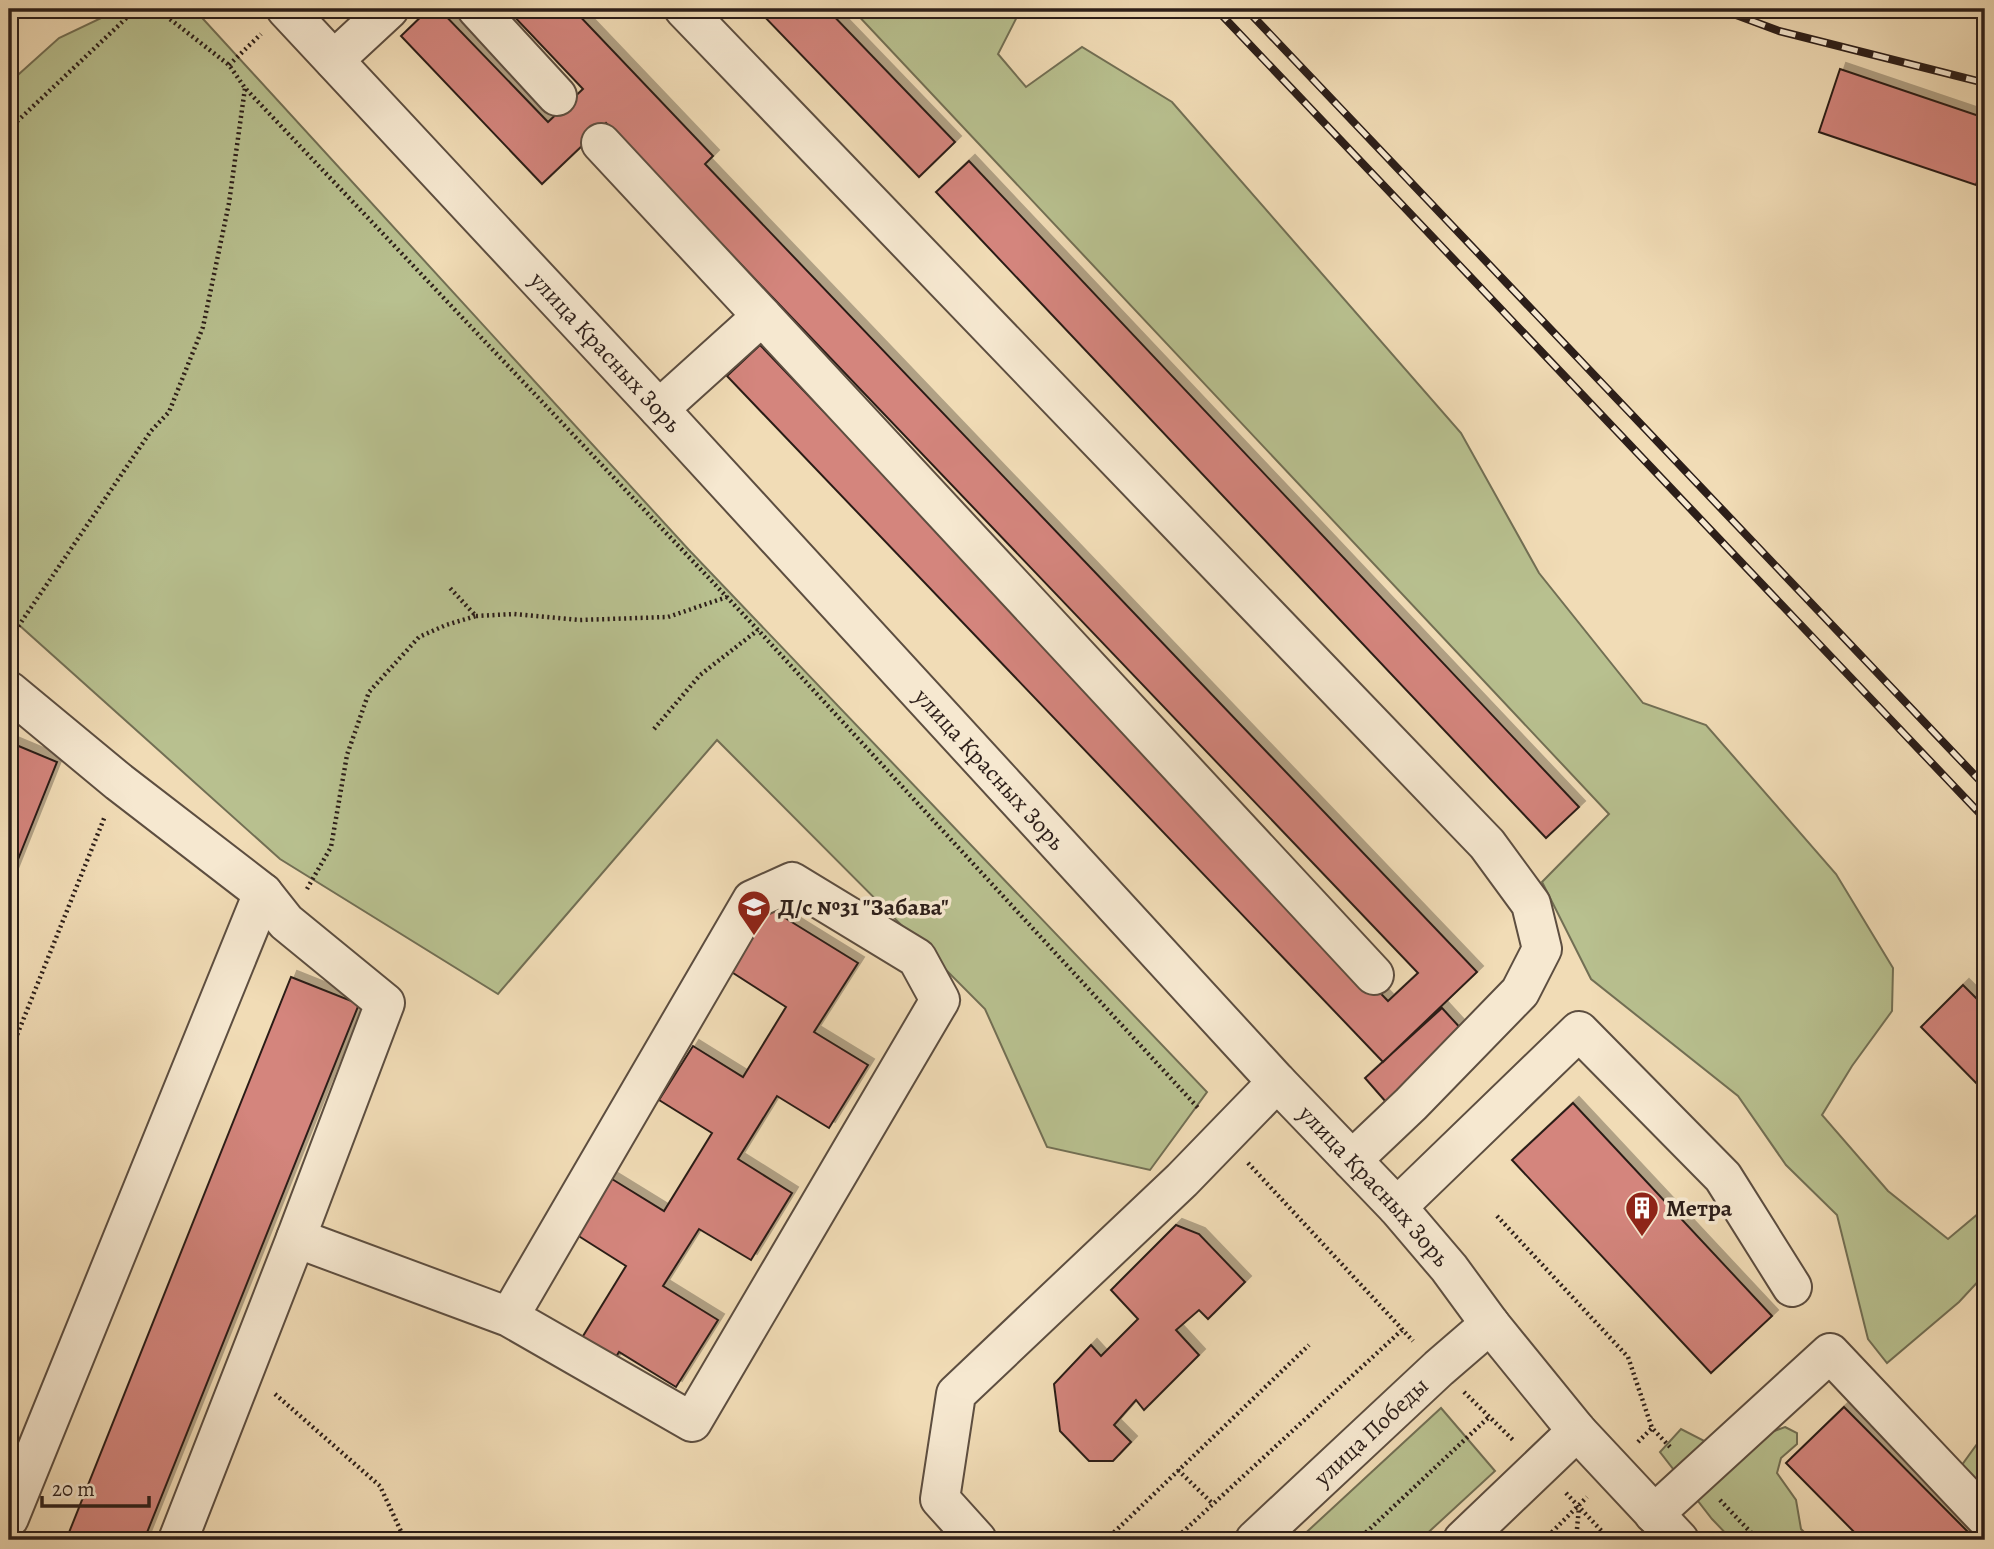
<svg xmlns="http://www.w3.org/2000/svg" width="1994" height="1549" viewBox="0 0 1994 1549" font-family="Alegreya,serif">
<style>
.green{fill:#b8c08f;stroke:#726f54;stroke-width:2}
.building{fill:#d4857d;stroke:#2c1e19;stroke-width:2;filter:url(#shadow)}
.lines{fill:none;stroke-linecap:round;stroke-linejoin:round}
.minor-casing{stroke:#5d4e40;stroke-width:42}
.path{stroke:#2c1e19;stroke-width:4.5;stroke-dasharray:2 3.5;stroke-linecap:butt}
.minor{stroke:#f6e8d0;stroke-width:38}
.rail-casing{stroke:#2c1e19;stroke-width:8}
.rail{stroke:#f6e8d0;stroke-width:5;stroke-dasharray:16;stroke-linecap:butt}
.labels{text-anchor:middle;stroke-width:7;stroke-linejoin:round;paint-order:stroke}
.street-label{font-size:24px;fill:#2c1e19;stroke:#f6e8d0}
.poi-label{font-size:24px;font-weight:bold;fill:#2c1e19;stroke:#f6e8d0;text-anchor:start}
</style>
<defs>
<filter id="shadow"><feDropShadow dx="6" dy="-6" stdDeviation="0" flood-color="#0004"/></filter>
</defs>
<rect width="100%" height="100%" fill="#f1dcb6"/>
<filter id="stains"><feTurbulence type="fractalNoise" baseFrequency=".00286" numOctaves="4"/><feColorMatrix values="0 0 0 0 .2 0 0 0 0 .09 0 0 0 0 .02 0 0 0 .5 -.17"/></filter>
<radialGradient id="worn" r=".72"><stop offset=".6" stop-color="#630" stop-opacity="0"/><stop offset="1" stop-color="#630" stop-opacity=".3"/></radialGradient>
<path class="green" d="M 120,9 L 194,9 L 689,550 L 1207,1092 L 1150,1170 L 1047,1147 L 985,1009 L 717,740 L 498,994 L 280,859 L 9,616 L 9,83 L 59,38 Z
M 852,9 L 1021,9 L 998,54 L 1026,87 L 1082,47 L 1172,102 L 1461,433 L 1539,573 L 1643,703 L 1706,725 L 1836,874 L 1893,968 L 1892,1011 L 1852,1066 L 1822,1115 L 1888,1191 L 1948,1239 L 1985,1208 L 1985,1274 L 1959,1302 L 1887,1363 L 1868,1339 L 1837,1215 L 1786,1165 L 1738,1096 L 1591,979 L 1542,882 L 1609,814 Z
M 1441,1408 L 1495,1471 L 1420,1540 L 1298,1540 Z
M 1785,1427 L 1797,1433 L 1797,1444 L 1781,1458 L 1777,1473 L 1796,1500 L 1801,1529 L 1812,1540 L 1732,1540 L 1712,1519 L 1660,1452 L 1681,1429 L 1710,1444 L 1769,1433 Z
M 1985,1433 L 1985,1497 L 1959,1469 Z"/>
<path class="building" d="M 429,9 L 439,9 L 548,122 L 583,89 L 507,9 L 573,9 L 713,156 L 705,164 L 1477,972 L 1383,1062 L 727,376 L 760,345 L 1388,1001 L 1418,973 L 606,123 L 542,184 L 401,36 Z
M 757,9 L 827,9 L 955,142 L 919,177 Z
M 1840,69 L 1985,118 L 1985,156 L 1976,185 L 1819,132 Z
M 969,161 L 1579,807 L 1546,838 L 936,192 Z
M 9,742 L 57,762 L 9,882 Z
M 769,908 L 858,963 L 814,1032 L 868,1065 L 829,1128 L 777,1096 L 738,1159 L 792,1193 L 751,1260 L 699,1229 L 663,1286 L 718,1320 L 676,1387 L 619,1352 L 613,1362 L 580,1341 L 626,1266 L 577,1235 L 612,1179 L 664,1211 L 712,1133 L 659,1100 L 693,1046 L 743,1077 L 786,1007 L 730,971 Z
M 291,977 L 359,1004 L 144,1540 L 66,1540 Z
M 1963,985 L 1985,1007 L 1985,1092 L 1921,1027 Z
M 1442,1008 L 1464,1032 L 1386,1102 L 1365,1078 Z
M 1573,1103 L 1772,1316 L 1711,1373 L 1512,1160 Z
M 1176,1225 L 1199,1234 L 1245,1282 L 1208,1319 L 1199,1310 L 1176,1330 L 1199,1355 L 1144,1410 L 1136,1400 L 1114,1425 L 1131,1442 L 1113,1461 L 1089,1461 L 1060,1431 L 1054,1384 L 1091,1345 L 1101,1356 L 1138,1319 L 1111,1290 Z
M 1844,1407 L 1976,1540 L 1862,1540 L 1786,1463 Z"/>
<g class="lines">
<g class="minor-casing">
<g id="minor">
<path id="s1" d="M 286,9 L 659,409 L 1277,1082 L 1397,1207 L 1449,1268 L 1490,1324 L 1577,1431 L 1679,1540"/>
<path d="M 477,9 L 557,96"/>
<path d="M 684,9 L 1487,844 L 1531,904 L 1542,949 L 1520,992 L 1411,1104 L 1352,1160"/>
<path d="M 334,60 L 389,9"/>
<path d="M 601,143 L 762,316 L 659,409"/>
<path d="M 762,316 L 1374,975"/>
<path d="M 9,691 L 119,782 L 263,893 L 286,922 L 385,1003 L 296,1238 L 178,1540"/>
<path d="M 1397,1207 L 1579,1031 L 1723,1177 L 1792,1287"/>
<path d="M 296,1238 L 509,1317 L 692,1422 L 940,1000 L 917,958 L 792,882 L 752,900 L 509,1317"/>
<path d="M 1654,1514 L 1830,1353 L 1985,1517"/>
<path d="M 9,1518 L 263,893"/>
<path d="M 977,1540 L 940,1499 L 956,1394 L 1182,1180 L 1277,1082"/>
<path id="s2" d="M 1255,1540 L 1439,1368 L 1490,1324"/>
<path d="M 1463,1540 L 1577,1431"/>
</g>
</g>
<path class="path" d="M 157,9 L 229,65 L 245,88 L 758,630 L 1200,1110
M 229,65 L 261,34
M 9,129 L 136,9
M 476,616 L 514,614 L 579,620 L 668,617 L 727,597
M 9,640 L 151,431 L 169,412 L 203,327 L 229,203 L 245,88
M 654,729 L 700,675 L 758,630
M 307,889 L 331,847 L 347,755 L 369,692 L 419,637 L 446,625 L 476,616 L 449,587
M 9,1055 L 105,816
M 1248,1163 L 1413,1341
M 1497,1216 L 1628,1357 L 1652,1428 L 1671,1448
M 1464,1392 L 1513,1440
M 275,1394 L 380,1486 L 405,1540
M 1638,1442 L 1652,1428
M 1178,1470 L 1213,1504
M 1566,1493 L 1610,1540
M 1720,1500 L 1758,1540
M 1106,1540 L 1309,1345
M 1174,1540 L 1402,1330
M 1358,1540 L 1490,1416
M 1544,1540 L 1587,1497
M 1576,1540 L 1579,1507"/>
<use href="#minor" class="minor"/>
<g class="rail-casing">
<path id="rail" d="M 1216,9 L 1985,819
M 1246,9 L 1985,786
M 1720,9 L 1779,31 L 1985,83"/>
</g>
<use href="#rail" class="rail"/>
</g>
<defs>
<g id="school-pin" transform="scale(1.75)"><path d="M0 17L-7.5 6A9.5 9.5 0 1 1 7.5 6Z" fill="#8f2418" stroke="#f6e8d0"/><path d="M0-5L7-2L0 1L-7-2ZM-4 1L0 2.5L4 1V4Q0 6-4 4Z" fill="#fff"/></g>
<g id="building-pin" transform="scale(1.75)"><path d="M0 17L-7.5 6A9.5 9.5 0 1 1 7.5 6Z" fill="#8f2418" stroke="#f6e8d0"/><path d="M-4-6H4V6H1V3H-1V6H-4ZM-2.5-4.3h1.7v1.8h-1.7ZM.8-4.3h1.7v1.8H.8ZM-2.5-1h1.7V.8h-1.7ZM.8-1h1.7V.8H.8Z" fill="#fff"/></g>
</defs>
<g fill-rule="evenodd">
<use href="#school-pin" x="754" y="907"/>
<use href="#building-pin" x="1642" y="1208"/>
</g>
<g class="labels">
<g class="street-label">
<text dy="8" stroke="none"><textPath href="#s1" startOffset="469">улица Красных Зорь</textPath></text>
<text dy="8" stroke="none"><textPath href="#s1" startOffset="1036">улица Красных Зорь</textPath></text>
<text dy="8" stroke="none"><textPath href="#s1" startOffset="1603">улица Красных Зорь</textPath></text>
<text dy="8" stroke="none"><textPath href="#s2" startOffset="159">улица Победы</textPath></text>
</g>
<g class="poi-label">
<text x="778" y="915">Д/с №31 "Забава"</text>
<text x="1666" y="1216">Метра</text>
</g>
</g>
<rect width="1994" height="1549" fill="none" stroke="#f1dcb6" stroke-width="35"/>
<rect x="10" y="10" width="1973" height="1528" fill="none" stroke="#2c1e19" stroke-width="3.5"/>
<rect x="18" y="18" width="1959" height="1514" fill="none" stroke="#2c1e19" stroke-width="2"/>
<path d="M42 1496v10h107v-10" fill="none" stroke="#2c1e19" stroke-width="3.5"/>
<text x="52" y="1496" font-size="21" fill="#2c1e19" stroke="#f6e8d0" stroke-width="5" paint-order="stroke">20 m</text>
<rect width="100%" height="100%" filter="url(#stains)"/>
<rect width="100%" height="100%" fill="url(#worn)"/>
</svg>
